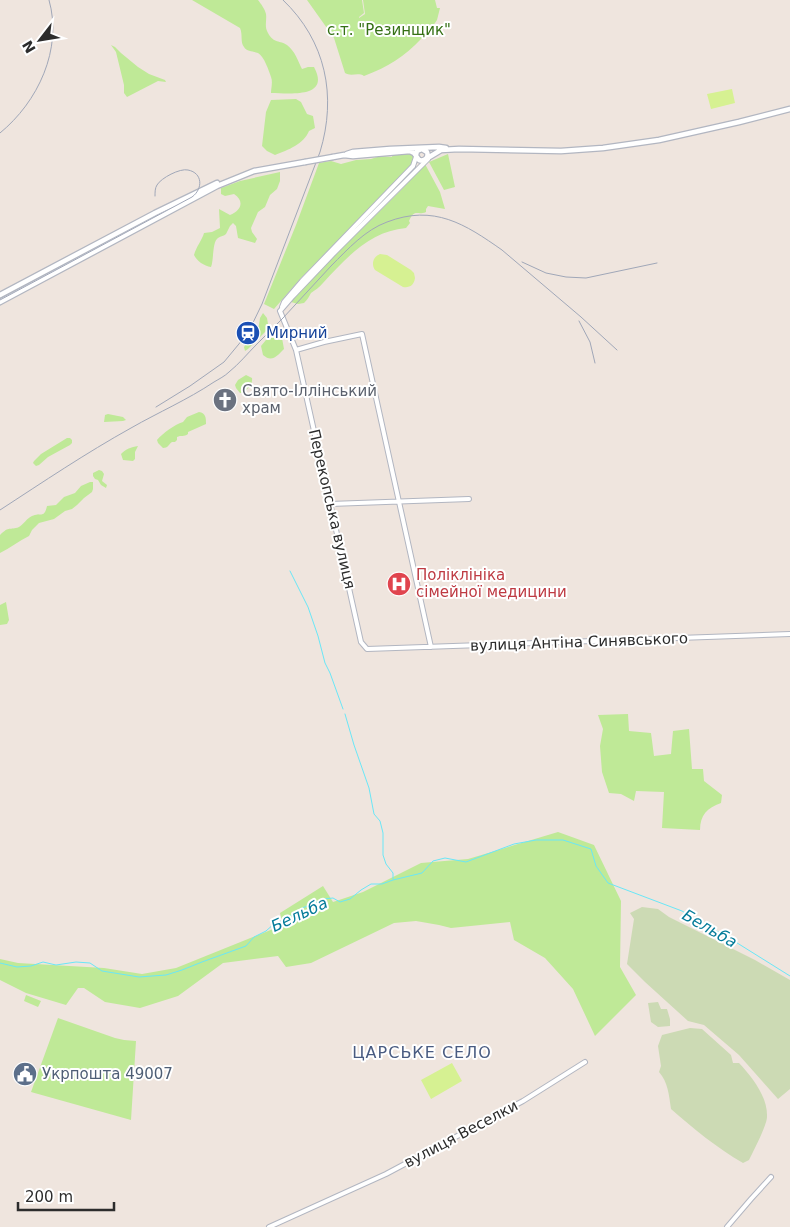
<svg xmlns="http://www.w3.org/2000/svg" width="790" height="1227" viewBox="0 0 790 1227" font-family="'DejaVu Sans',sans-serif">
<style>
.green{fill:#bfe997}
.cemetery{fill:#ccdab4}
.pitch{fill:#d6f192}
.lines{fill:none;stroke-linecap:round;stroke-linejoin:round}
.stream{stroke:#6ae7f7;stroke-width:1}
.tertiary-casing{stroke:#b2b6c1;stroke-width:6}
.secondary-casing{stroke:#b2b6c1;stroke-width:7}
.tertiary{stroke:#fff;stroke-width:4}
.secondary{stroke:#fff;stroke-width:4.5}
.tram{stroke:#a0a7b8;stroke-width:1}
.rail{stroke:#a0a7b8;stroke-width:1}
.secondary-bridge-casing{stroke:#b2b6c1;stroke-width:7;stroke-linecap:butt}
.secondary-bridge{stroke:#fff;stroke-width:4.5}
.labels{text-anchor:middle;stroke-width:4;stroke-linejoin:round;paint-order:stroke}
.park-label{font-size:15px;fill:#357015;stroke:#fff}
.transit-label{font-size:15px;fill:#164399;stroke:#fff;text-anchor:start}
.worship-label{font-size:15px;fill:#5b616d;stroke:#fff;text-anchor:start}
.street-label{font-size:15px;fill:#2c2c2c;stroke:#fff}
.health-label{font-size:15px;fill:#be3a42;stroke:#fff;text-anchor:start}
.service-label{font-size:15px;fill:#4e5e75;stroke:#fff;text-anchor:start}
.water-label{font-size:16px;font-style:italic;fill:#057c9a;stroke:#fff}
.neighbourhood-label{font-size:16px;letter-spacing:1px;fill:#495b81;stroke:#fff}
</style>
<rect width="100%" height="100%" fill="#efe5de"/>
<path class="green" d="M 192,0 L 258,0 C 261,4 265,9 266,14 C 267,21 264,26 268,33 C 274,44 280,40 287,45 C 295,51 298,61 302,69 L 308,67 L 314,67 C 331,99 289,93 271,93 C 271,88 273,82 271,77 C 269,71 264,56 258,53 C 253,51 247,52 244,47 C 240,42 243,35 240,28 Z
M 307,0 L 362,0 L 364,13 L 359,17 L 359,18 L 365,14 L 363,0 L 435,0 L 437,8 L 440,8 L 437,20 L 424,39 L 422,38 C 404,57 388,67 364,76 C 358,72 351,77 345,73 L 334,38 Z
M 111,45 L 115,47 L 121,53 L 138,67 L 149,74 L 165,80 L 166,82 L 158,81 L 127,97 L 124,93 L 124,85 L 116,52 Z
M 296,99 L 301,102 L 307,114 L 313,116 L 315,128 L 309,131 C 304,144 288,150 275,155 L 267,151 L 262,146 L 266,112 L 271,100 Z
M 393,153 L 410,153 C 416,157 414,162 410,167 L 301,278 L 274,309 L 264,304 L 296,225 L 319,163 L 331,161 L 341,164 L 356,160 L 371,159 L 380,156 L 392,157 Z
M 448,154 L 455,187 L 444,190 L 429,162 Z
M 425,164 L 440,192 L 445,209 L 428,206 L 426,209 L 426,212 C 417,216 415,208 409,221 L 410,223 L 406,228 C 370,231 346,258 323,283 C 320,287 315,290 311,293 C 309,297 307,300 304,303 L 298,304 L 291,302 L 297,293 L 401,190 Z
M 280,172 L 280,181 L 277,189 L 270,195 L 265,207 L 258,212 L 251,228 L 252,232 L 257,239 L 255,243 L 238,238 L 236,226 L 233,223 L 230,226 L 226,234 C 224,236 221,236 218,238 C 212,242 214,260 211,267 C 204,266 197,261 194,255 C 196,247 202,240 204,233 L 212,232 L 220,228 L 219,209 L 230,215 C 241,211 245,201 234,194 L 225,196 L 221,194 L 221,188 L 240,181 Z
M 263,313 L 267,318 L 268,324 L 270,325 L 269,328 L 248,349 L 245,351 L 244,347 L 249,339 L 258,331 L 260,318 Z
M 275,329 L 278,329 L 282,338 L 284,349 C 277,356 272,363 263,355 L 261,346 Z
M 246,375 L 252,378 C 253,385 247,390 242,393 L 240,393 L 236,388 L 235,385 L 238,380 Z
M 199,412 C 206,413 206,418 206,424 L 188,432 L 188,434 C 184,437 181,435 177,437 L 177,440 L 175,442 L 172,442 C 168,445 168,448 163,448 L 158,443 L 157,440 C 163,433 174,425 183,422 L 187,417 Z
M 108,414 L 123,417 L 126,420 L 123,421 L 104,422 L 105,415 Z
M 67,438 L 70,438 L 72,440 L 72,443 L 70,445 L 48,457 L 39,465 L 36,466 L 33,463 L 34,461 L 41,454 Z
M 138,446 L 135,452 L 135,459 L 133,461 L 123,460 L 121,454 C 126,449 131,447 138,446 Z
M 99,470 L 102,471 L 104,474 L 102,481 L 107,485 L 106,488 L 101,485 L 98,480 L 95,479 L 93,476 L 93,473 Z
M 90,482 L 93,482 L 93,489 L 92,492 L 84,498 L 77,505 L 72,509 L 65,511 L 54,519 L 39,523 L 32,530 L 29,536 C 19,541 10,548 0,553 L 0,535 C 10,525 9,531 19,527 C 24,524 27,518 32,516 C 41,512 44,519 47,506 L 56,505 L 64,497 L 75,493 L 81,486 Z
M 6,602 L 9,620 L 7,624 L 0,625 L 0,605 Z
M 628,714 L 629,731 L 651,733 L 654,756 L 671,754 L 673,731 L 689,729 L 692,769 L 703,769 L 704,781 L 722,795 L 721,803 C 707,808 700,815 700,830 L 662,828 L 664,792 L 636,791 L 634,801 L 621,794 L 609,793 L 602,772 L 600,746 L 603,729 L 598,715 Z
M 558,832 L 594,845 L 621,901 L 620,967 L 636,995 L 595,1036 L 573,989 L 545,958 L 514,940 L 510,922 L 451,928 L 439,925 L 416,921 L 394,923 L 311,963 L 286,967 L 278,956 L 223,963 L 178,996 L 140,1008 L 105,1002 L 84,988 L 78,988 L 66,1005 L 26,993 L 0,980 L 0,959 L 18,963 L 104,968 L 142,974 L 176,968 L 283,925 L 280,913 L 323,886 L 333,902 L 363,892 L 421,863 L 468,859 Z
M 26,995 L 41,1001 L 38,1007 L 24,1001 Z
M 58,1018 L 115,1038 L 124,1040 L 136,1041 L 131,1120 L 31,1092 Z"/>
<path class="cemetery" d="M 642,907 L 658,909 L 669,917 L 755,960 L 790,980 L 790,1089 L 778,1099 L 739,1055 L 704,1025 L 688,1021 L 645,982 L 627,964 L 634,919 L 630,913 Z
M 658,1002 L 661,1009 L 667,1009 L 670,1019 L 670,1026 L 658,1027 L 651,1022 L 648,1003 Z
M 690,1028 L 702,1029 L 731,1055 L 733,1063 L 739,1063 C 752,1077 768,1097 767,1117 C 767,1125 753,1152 749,1160 L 743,1163 C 717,1148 694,1129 671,1109 C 669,1095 668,1082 659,1072 L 661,1066 L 658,1046 L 662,1035 Z"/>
<path class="pitch" d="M 732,89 L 735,103 L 711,109 L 707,94 Z
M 380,254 L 387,255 L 411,270 L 414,273 L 415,278 C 414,285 410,288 403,287 L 375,270 C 371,264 373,257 380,254 Z
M 452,1063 L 462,1081 L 431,1099 L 421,1080 Z"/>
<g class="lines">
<path class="stream" d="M 290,571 L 308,607 L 318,636 L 325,663 L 330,673 L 343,709
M 345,714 L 354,745 L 369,788 L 374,814 L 380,821 L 383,833 L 383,855 L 386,864 L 393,873 L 393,879
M 0,963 L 17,967 L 31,966 L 43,962 L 56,965 L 76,962 L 90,963 L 102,971 L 139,977 L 152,976 L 166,975 L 182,970 L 202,962 L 246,946 L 254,937 L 266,931 L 275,923 L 285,920 L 300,909 L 324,899 L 333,898 L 340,902 L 350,899 L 361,890 L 371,884 L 382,884 L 393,880 L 422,873 L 433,861 L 445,858 L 466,862 L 514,844 L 536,840 L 563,840 L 591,849 L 596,866 L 608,883 L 682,911 L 734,941 L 790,976"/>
<g class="tertiary-casing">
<path id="tertiary" d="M 282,307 L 284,302 L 302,281 L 413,166 L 416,157
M 280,311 L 296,350 L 361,642 L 367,649 L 790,634
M 280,311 L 293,296 L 335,252 L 428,159
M 296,350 L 324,342 L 362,334 L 431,647
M 330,504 L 469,499
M 269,1227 L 386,1174 L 523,1101 L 585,1062
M 727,1227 L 751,1199 L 771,1177"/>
</g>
<g class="secondary-casing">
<path id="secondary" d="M 347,154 L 353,152 L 390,149 L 439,147 L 446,148
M 333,157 L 344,155 L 353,156 L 410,151 L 414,153 L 419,160 C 425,162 429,157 427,152 L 422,149 L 417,151 L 416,155
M 426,159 L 441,150 L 459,149 L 561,151 L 603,148 L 659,140 L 739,122 L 790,109
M 0,295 L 155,213 L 217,183
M 0,302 L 217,186 L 254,171 L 305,162"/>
</g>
<use href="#tertiary" class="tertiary"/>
<use href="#secondary" class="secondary"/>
<path class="tram" d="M 0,300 L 192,197 C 203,189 203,173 188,170 C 180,168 161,178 157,185 C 155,188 155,192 155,196"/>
<path class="rail" d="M 0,133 C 38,102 63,49 49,0
M 522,262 L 546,273 L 566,277 L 586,278 L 657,263
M 579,321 L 590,342 L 595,363
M 156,407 L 190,386 L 224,362 L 248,333 L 262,304 L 320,152 C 337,96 326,41 283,0
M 0,510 C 43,482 86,453 131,428 C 159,412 187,400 214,382 C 219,379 225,376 229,372 C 239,364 247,354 256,345 C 265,336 274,327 283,318 C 299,301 315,283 331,266 C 348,249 365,230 387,222 C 434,204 465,224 502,250 L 581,317 L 617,350"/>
<g class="secondary-bridge-casing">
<path id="secondary-bridge" d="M 305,162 L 333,157"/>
</g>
<use href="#secondary-bridge" class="secondary-bridge"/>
</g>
<defs>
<g id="station-disc" transform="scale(1.25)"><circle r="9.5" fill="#1a4fb4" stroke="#fff"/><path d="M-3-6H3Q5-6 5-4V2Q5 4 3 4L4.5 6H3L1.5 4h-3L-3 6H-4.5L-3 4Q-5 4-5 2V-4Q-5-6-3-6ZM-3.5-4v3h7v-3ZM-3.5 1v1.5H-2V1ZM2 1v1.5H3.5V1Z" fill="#fff"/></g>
<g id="church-disc" transform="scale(1.25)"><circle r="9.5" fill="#6b7280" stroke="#fff"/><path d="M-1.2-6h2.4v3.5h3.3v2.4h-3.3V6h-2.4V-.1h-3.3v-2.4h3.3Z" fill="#fff"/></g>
<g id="hospital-disc" transform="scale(1.25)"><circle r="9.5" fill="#e0444e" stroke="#fff"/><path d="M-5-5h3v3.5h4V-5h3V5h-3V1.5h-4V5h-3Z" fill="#fff"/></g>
<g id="civic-disc" transform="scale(1.25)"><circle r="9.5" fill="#5c6f8a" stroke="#fff"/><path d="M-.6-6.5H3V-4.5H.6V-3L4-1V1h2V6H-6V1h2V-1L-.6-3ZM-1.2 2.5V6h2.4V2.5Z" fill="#fff"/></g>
</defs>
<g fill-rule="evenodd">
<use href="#station-disc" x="248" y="333"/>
<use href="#church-disc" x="225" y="400"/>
<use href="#hospital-disc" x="399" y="584"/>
<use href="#civic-disc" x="25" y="1074"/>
</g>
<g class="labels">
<g class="park-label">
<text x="389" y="35">с.т. "Резинщик"</text>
</g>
<g class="transit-label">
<text x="266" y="338">Мирний</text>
</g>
<g class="worship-label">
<text x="242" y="396">Свято-Іллінський<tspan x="242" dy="17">храм</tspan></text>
</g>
<g class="street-label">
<text transform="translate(332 509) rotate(77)" y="5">Перекопська вулиця</text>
<text transform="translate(579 642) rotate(-2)" y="5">вулиця Антіна Синявського</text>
<text transform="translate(461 1134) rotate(-28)" y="5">вулиця Веселки</text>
</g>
<g class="health-label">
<text x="416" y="580">Поліклініка<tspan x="416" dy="17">сімейної медицини</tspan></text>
</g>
<g class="service-label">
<text x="42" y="1079">Укрпошта 49007</text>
</g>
<g class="water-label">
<text transform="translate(299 914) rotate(-25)" y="6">Бельба</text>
<text transform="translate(710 928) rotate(30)" y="6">Бельба</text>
</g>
<g class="neighbourhood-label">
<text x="422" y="1058">ЦАРСЬКЕ СЕЛО</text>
</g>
</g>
<g transform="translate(40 40) rotate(239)" stroke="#ffffff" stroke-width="4" paint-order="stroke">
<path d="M0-4L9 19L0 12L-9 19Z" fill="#2c2c2c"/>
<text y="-8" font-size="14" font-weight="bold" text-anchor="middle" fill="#2c2c2c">N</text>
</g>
<path d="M18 1202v8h96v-8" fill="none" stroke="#2c2c2c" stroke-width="2.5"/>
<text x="25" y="1202" font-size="15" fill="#2c2c2c" stroke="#ffffff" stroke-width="4" paint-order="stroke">200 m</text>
</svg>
